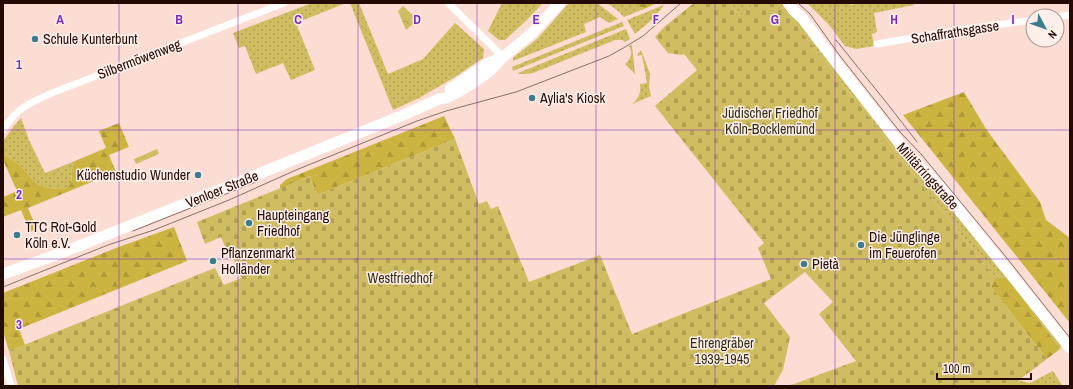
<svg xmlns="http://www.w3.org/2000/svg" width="1073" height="389" viewBox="0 0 1073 389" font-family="'Archivo Narrow',sans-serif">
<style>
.grass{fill:url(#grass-dots)}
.forest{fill:url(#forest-firs)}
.cemetery{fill:url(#cemetery-stones)}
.park{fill:url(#park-crowns)}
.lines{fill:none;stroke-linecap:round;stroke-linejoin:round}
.street{stroke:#fff;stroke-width:7}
.secondary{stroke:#fff;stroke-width:11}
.tram{stroke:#8b6f68;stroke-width:1}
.grid{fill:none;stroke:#7b2cbf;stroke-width:1;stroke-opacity:0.55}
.poi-dot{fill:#3b7d8e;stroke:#feefea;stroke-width:1.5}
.labels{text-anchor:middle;stroke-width:3;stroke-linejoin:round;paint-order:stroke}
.street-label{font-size:14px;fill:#230a04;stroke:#feefea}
.poi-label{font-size:14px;fill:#230a04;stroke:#feefea;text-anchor:start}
.park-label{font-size:14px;fill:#342e16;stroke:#feefea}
.grid-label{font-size:13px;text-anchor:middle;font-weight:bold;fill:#7b2cbf;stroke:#feefea;stroke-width:3;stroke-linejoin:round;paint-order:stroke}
</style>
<defs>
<pattern id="grass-dots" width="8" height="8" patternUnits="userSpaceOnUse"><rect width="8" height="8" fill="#d0bd61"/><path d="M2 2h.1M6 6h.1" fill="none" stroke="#b2a153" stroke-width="1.8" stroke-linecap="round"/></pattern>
<pattern id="forest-firs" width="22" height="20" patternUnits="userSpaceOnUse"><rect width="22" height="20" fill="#cbb440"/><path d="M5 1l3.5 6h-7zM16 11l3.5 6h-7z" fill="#ae9937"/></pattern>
<pattern id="cemetery-stones" width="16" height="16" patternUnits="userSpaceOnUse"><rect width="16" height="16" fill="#d0bd61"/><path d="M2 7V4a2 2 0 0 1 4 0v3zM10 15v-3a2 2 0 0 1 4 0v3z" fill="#b2a153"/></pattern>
<pattern id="park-crowns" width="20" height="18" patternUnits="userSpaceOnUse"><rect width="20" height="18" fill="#d0bd61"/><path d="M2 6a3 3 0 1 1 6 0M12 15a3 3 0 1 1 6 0" fill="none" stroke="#b2a153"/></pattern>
</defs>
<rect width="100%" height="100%" fill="#fcddd4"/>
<path class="grass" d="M 312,3 L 346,3 L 296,23 L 315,70 L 291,80 L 283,63 L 256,74 L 245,46 L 239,48 L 233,33 Z
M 350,3 L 359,3 L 388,74 L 423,59 L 455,23 L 484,49 L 483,58 L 455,77 L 419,98 L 393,110 Z
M 502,3 L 543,3 L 527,20 L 505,40 L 499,40 L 488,31 Z
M 569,3 L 597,3 L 618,19 L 609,23 L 600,17 L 584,24 L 586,32 L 513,61 L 513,58 L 538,38 Z
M 607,3 L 632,3 L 644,9 L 624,17 L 618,11 Z
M 730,3 L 756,3 L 740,16 Z
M 779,3 L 786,3 L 1063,344 L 1060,349 L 1007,277 L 995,278 Z
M 807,3 L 850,3 L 851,5 L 860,3 L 914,3 L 914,5 L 874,13 L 877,32 L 872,34 L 874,46 L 856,49 L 845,46 L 829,25 Z
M 664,5 L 654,18 L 635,34 L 627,20 Z
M 622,22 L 624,26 L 513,71 L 512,67 Z
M 626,29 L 630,39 L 625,42 L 622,40 L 615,40 L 533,73 L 525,74 L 519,74 L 518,73 Z
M 632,45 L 635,74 L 625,64 C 631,59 633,53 629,46 Z
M 641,50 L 650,74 L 649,87 L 651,96 L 632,104 C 639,98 641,93 640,84 L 647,83 L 642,55 L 637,56 L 638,54 Z
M 21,118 L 29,140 L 45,173 L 75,161 L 71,172 L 72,182 L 67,188 C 57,189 45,189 36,183 C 33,181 31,177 28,174 C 21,166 13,158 3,155 L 3,141 L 14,126 Z
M 1053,371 L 1062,385 L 1064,386 L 1011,386 L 1017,380 L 1030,383 Z"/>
<path class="forest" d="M 632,3 L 657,3 L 644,9 Z
M 964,92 L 986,129 L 1040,202 L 1046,220 L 1070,238 L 1070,323 L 903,115 Z
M 444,116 L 455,139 L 317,195 L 310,176 L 280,189 L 280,185 L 287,179 Z
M 119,123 L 129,147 L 109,155 L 116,172 L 28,208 L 37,229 L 30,232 L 21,210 L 3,217 L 3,197 L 17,191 L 3,160 L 3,155 C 13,158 21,166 28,174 C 31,177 33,181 36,183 C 45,189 57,189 67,188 L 72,182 L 71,172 L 75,161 L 106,148 L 99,131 Z
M 174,227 L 187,261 L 19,329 L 25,345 L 9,351 L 3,331 L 3,293 L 116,248 Z
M 1007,277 L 1060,349 L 1047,359 L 991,287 L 995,278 Z"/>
<path class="cemetery" d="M 694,3 L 730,3 L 740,16 L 756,3 L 779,3 L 995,278 L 991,287 L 1047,359 L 1011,386 L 784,386 L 794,384 L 856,361 L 819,314 L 833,302 L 805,272 L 764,303 L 790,337 L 783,370 L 774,386 L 18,386 L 9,351 L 215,268 L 224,285 L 241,278 L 231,253 L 228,254 L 221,237 L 205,244 L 197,222 L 310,176 L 317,195 L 455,139 L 479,204 L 487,201 L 491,209 L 498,206 L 529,282 L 600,255 L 632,334 L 771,279 L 758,248 L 764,243 L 655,106 L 697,70 L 684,54 L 681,55 L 668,53 L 655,37 L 664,27 Z"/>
<path class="park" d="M 403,6 L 418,20 L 406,30 L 398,11 Z
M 157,149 L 159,154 L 136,164 L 134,159 Z"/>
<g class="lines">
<path class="street" d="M 448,3 L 492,46 L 503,57
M 1057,17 L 1070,15
M 877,44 L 965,29 L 1033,20
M 3,130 C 17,108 29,103 52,93 L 284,3
M 3,359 L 11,386"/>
<path class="secondary" d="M 788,3 L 794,11 L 802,18 L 824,47 L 903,148 L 942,189 L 1070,348
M 450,89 L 488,63 L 498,59
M 3,274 L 61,253 L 224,188 L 401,116 L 439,99 L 446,98 L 458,92 L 473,83 L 490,71 L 503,57 L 531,34 L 560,3"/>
<path class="tram" d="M 798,3 L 810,14 L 840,56 L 900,132 L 921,154 L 1006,257 L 1070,338
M 836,40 L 890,107 L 917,142
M 133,231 L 256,182
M 3,287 L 108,245 L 154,230 L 229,200 L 296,170 L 417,121 L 446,111 L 516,92 L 609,56 L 625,47 L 643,36 L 681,3"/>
</g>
<path class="grid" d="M 119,3 L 119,386M 238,3 L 238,386M 358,3 L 358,386M 477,3 L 477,386M 596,3 L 596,386M 715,3 L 715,386M 835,3 L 835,386M 954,3 L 954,386M 3,130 L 1070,130M 3,259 L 1070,259"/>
<g class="poi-dot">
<circle cx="35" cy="39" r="4"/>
<circle cx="532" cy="98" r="4"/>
<circle cx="198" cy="175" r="4"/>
<circle cx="249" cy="223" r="4"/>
<circle cx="17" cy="235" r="4"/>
<circle cx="861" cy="245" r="4"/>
<circle cx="213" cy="261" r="4"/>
<circle cx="804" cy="264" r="4"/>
</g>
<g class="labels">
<g class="street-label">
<text transform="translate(955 32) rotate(-9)" y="5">Schaffrathsgasse</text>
<text transform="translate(139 59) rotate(-21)" y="5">Silbermöwenweg</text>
<text transform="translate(928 176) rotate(48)" y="5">Militärringstraße</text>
<text transform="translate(222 189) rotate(-22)" y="5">Venloer Straße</text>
</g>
<g class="poi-label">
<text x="43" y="44">Schule Kunterbunt</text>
<text x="540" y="103">Aylia's Kiosk</text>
<text x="190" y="180" text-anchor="end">Küchenstudio Wunder</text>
<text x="257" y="220">Haupteingang<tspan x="257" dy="16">Friedhof</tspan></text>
<text x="25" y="232">TTC Rot-Gold<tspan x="25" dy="16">Köln e.V.</tspan></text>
<text x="869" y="242">Die Jünglinge<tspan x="869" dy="16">im Feuerofen</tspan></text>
<text x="221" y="258">Pflanzenmarkt<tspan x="221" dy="16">Holländer</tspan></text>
<text x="812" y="269">Pietà</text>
</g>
<g class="park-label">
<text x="770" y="118">Jüdischer Friedhof<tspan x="770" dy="16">Köln-Bocklemünd</tspan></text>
<text x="400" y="283">Westfriedhof</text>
<text x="722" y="348">Ehrengräber<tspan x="722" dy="16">1939-1945</tspan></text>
</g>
</g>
<g class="grid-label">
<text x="60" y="24">A</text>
<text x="179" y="24">B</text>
<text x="298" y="24">C</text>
<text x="417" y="24">D</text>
<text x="536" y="24">E</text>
<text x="656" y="24">F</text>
<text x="775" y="24">G</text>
<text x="894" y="24">H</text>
<text x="1013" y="24">I</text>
<text x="19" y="69">1</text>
<text x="19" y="199">2</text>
<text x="19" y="329">3</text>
</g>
<rect width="1073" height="389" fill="none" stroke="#230a04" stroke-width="8"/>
<g transform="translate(1045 28) rotate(131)"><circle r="19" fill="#feefea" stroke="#a6938e"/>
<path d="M0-3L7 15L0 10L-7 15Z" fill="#3b7d8e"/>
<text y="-6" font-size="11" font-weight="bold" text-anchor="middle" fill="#230a04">N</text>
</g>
<path d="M937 373v6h94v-6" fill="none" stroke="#230a04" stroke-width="2"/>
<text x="943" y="373" font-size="12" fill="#230a04" stroke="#feefea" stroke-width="3" paint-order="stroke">100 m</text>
</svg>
